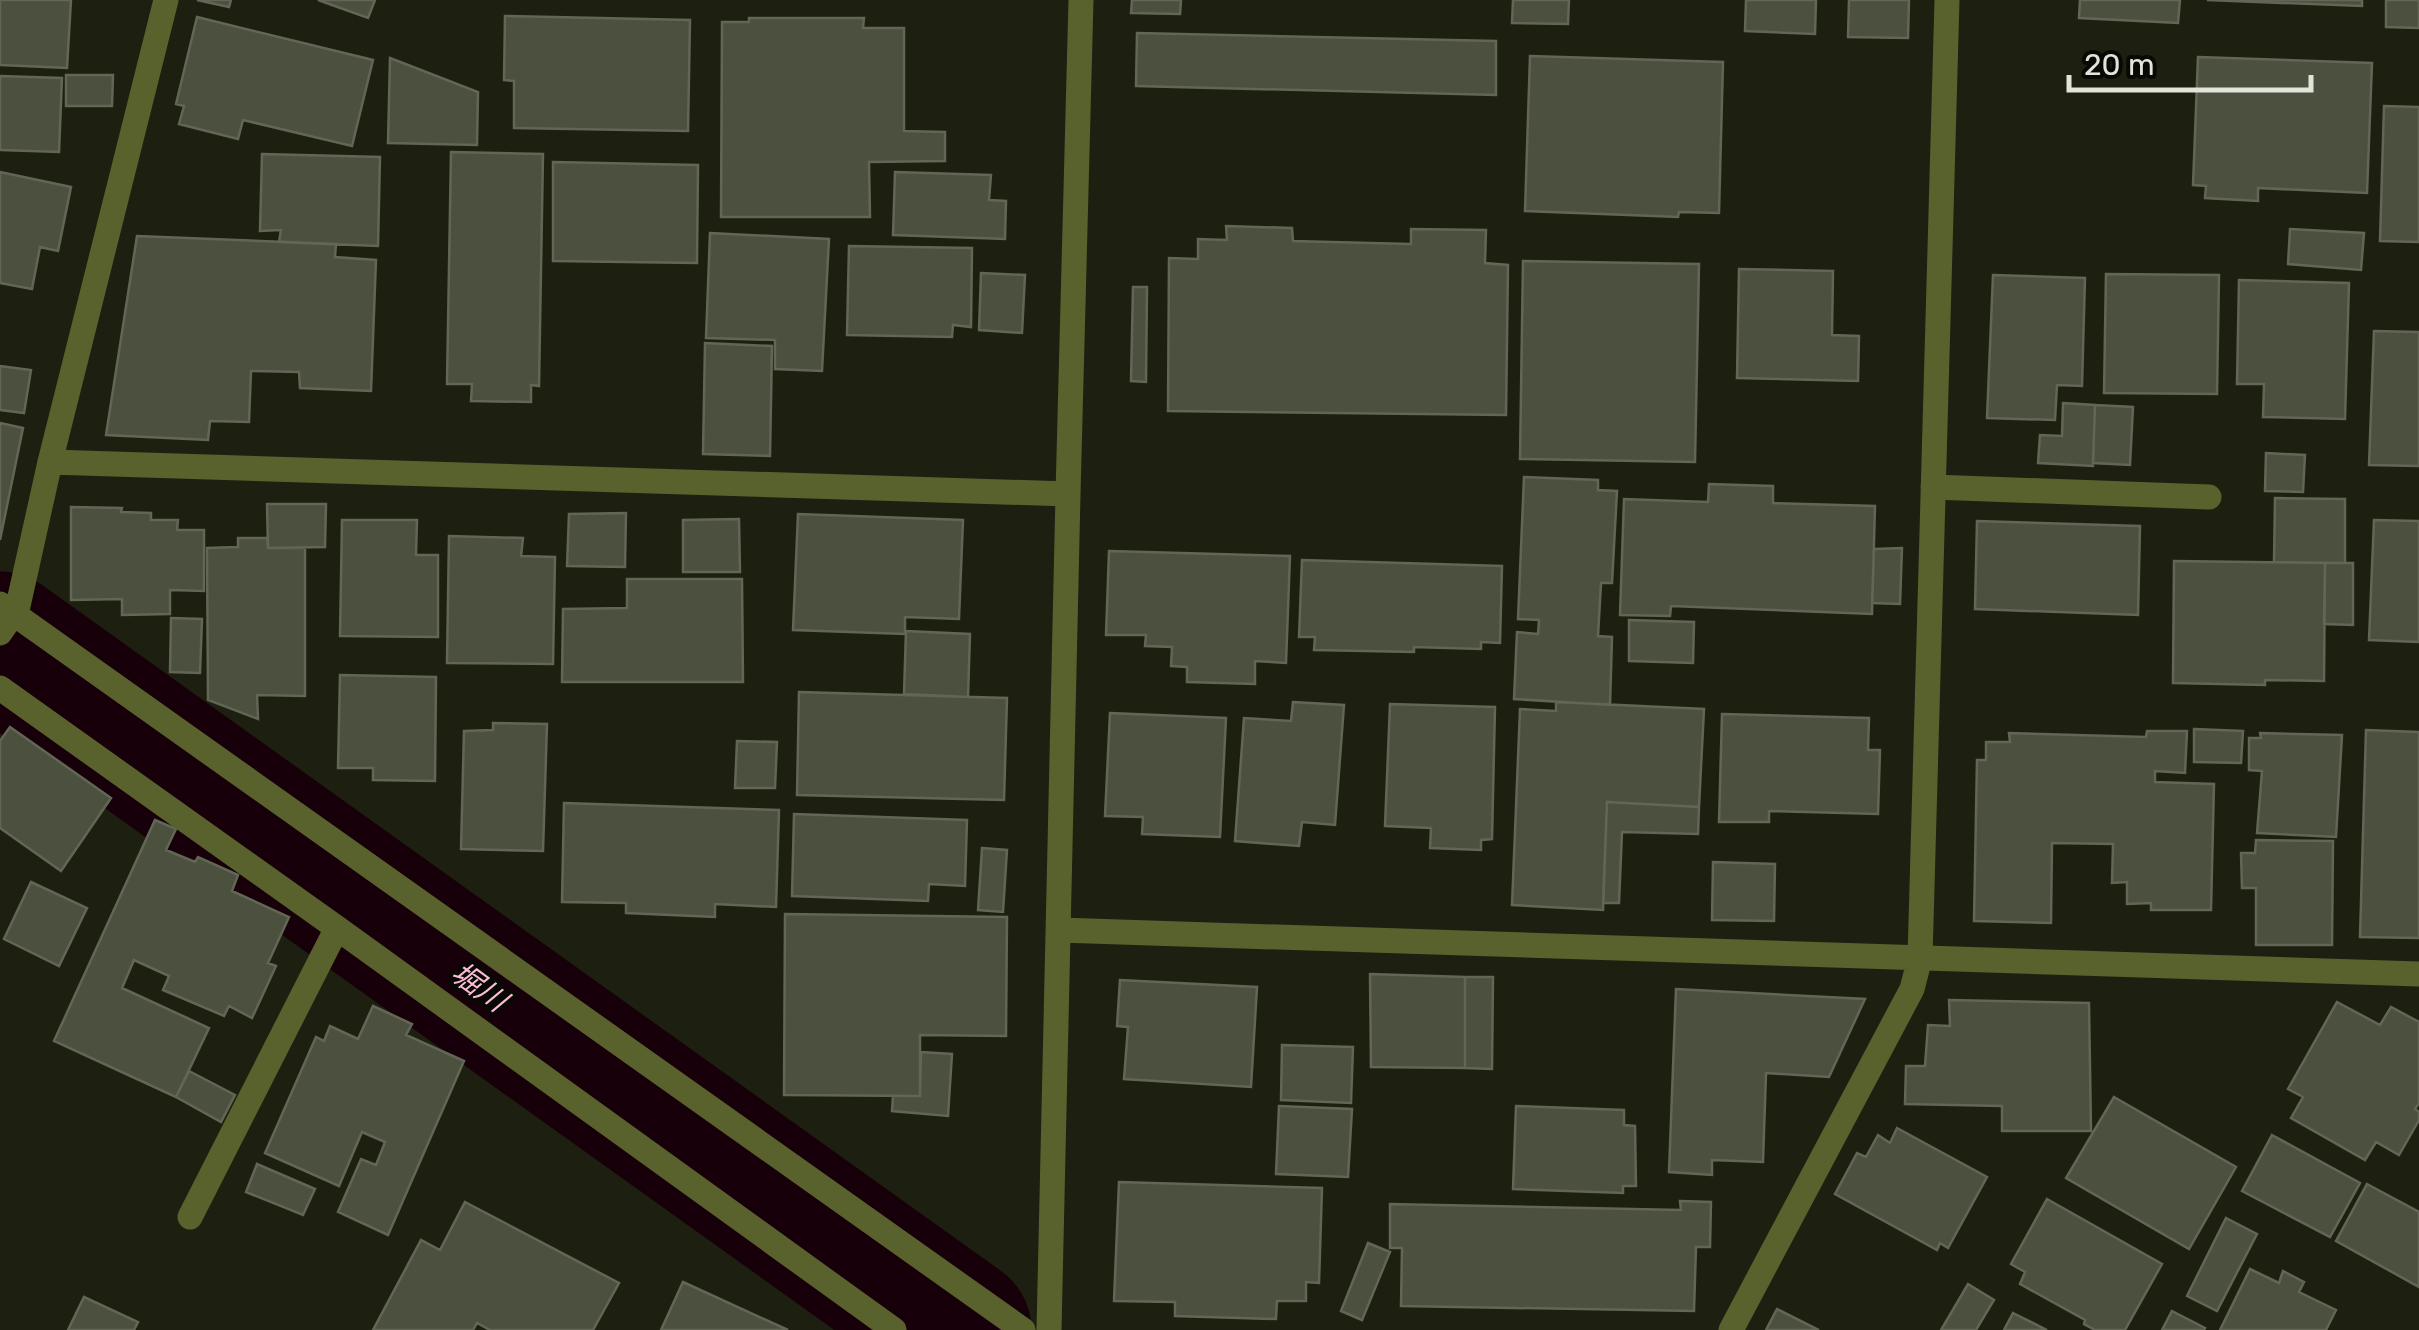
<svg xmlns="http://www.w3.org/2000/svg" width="2419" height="1330" viewBox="0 0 2419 1330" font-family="Rubik,'Noto Sans JP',sans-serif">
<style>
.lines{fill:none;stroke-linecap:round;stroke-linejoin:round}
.river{stroke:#170009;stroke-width:145}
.building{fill:#4c503f;stroke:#626655;stroke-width:2.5}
.minor{stroke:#59622d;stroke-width:25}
.labels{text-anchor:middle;stroke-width:8;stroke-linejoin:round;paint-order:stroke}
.water-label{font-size:30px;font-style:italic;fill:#febbd8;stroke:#080904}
</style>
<rect width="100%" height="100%" fill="#1d2011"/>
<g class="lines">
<path class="river" d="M 0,644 L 959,1330"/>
</g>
<path class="building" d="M 0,0 L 71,0 L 67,68 L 0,65 Z
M 197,0 L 231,0 L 229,7 Z
M 318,0 L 375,0 L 368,18 Z
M 1132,0 L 1181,0 L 1180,14 L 1131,13 Z
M 1513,0 L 1569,0 L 1568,24 L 1512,23 Z
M 1746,0 L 1816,0 L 1815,34 L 1745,31 Z
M 1849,0 L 1909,0 L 1908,38 L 1848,37 Z
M 2080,0 L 2180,0 L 2178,23 L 2079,18 Z
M 2207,0 L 2362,0 L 2362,6 Z
M 2386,0 L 2419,0 L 2419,28 L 2386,27 Z
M 505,16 L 690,20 L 688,131 L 514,128 L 514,81 L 504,80 Z
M 197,17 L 373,60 L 352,146 L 243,120 L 238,139 L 179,124 L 184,106 L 176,104 Z
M 749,18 L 864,18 L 863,28 L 904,28 L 904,131 L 945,132 L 945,161 L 869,162 L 870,217 L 721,217 L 722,22 L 749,22 Z
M 1137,33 L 1496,41 L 1496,95 L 1136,86 Z
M 1530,56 L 1723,62 L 1719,213 L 1679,212 L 1678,217 L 1525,211 Z
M 2198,57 L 2372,63 L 2367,193 L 2258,188 L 2258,201 L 2205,198 L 2206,186 L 2193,185 Z
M 390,58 L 478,92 L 477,145 L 388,143 Z
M 66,75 L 113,75 L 112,106 L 66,106 Z
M 0,76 L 62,78 L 59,152 L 0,150 Z
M 2384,106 L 2419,107 L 2419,242 L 2380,241 Z
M 451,152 L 543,154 L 539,386 L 531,385 L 531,402 L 471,401 L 472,384 L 447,384 Z
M 262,154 L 380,157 L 378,246 L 279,242 L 281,230 L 260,231 Z
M 553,162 L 698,165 L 697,263 L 553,261 Z
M 0,172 L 71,187 L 58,251 L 40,247 L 32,289 L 0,283 Z
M 895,172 L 991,175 L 989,200 L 1006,201 L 1005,239 L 893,235 Z
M 1226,226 L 1292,228 L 1293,241 L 1411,244 L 1411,229 L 1486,230 L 1485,263 L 1508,265 L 1506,415 L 1168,411 L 1169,258 L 1198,259 L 1198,239 L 1227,240 Z
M 2290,229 L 2364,233 L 2361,270 L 2288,264 Z
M 710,233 L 829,239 L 822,371 L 775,369 L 775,340 L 706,338 Z
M 137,236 L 336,244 L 335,257 L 376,260 L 371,391 L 300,388 L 299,372 L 251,371 L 249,422 L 210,421 L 208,440 L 106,435 Z
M 849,246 L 972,248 L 971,327 L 953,325 L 952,337 L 847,335 Z
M 1523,261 L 1699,264 L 1695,462 L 1520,459 Z
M 1739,269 L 1833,271 L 1832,335 L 1859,336 L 1858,381 L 1737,378 Z
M 981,273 L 1025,275 L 1022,333 L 979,330 Z
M 2106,274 L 2219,275 L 2217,394 L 2104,393 Z
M 1993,275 L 2085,278 L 2082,386 L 2057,385 L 2055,420 L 1987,418 Z
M 2239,280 L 2349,283 L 2345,419 L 2263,417 L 2264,384 L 2237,384 Z
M 1133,287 L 1147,287 L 1146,382 L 1131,381 Z
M 2374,331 L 2419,332 L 2419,466 L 2369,465 Z
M 705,343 L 772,346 L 770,456 L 703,454 Z
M 0,366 L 31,370 L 24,413 L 0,410 Z
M 2063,403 L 2095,405 L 2093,466 L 2038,463 L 2040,435 L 2062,436 Z
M 2095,405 L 2133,407 L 2130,465 L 2093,463 Z
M 0,423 L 23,428 L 0,540 Z
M 2266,453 L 2305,455 L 2303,492 L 2265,491 Z
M 1524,477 L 1598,480 L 1598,490 L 1617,491 L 1612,583 L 1601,583 L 1598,636 L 1612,637 L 1610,705 L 1514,699 L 1517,632 L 1538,634 L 1539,620 L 1518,619 Z
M 1709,484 L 1773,486 L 1773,503 L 1875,506 L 1872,614 L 1671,606 L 1670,616 L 1620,615 L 1624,499 L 1708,502 Z
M 2275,498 L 2345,499 L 2345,563 L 2274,562 Z
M 267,504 L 326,504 L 325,547 L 268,548 Z
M 71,507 L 122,508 L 121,512 L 151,513 L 151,520 L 178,520 L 177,530 L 204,530 L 204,591 L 170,590 L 170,614 L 122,615 L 122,599 L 71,600 Z
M 626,513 L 625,567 L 567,566 L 569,514 Z
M 798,514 L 963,520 L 959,619 L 905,617 L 905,634 L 793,630 Z
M 739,519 L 740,572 L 683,572 L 683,520 Z
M 342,520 L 417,520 L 416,555 L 438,555 L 438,637 L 340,636 Z
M 2374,520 L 2419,521 L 2419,642 L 2369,640 Z
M 1977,521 L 2140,526 L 2138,615 L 1975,609 Z
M 449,536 L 523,538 L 521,556 L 555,557 L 553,664 L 447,663 Z
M 238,538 L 267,538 L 268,548 L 305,548 L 305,696 L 257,695 L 258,719 L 208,700 L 207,548 L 238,547 Z
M 1902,548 L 1900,604 L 1872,603 L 1874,549 Z
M 1109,551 L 1290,556 L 1286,663 L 1255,661 L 1255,684 L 1187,682 L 1187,667 L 1171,666 L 1172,647 L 1145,646 L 1146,635 L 1106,635 Z
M 1302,560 L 1502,566 L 1500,643 L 1481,642 L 1481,649 L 1414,647 L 1414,652 L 1314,650 L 1315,637 L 1299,637 Z
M 2174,561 L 2325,563 L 2324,681 L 2265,680 L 2265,685 L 2173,683 Z
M 2325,563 L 2353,563 L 2353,625 L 2324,624 Z
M 627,579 L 742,579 L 743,682 L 562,682 L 563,609 L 627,608 Z
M 171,618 L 202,619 L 200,673 L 170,672 Z
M 1629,620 L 1694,622 L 1693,663 L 1629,661 Z
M 906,631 L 970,634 L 968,697 L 904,694 Z
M 340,675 L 436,677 L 435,781 L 373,780 L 373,768 L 338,768 Z
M 799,692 L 1007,698 L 1004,800 L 797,795 Z
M 1293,702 L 1344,705 L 1335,825 L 1302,822 L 1299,846 L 1235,841 L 1244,718 L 1291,721 Z
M 1556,702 L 1704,709 L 1699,807 L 1607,802 L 1603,910 L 1512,905 L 1520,709 L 1556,711 Z
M 1390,704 L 1495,707 L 1492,839 L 1481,840 L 1481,850 L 1430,848 L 1431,828 L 1385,826 Z
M 1110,713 L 1226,718 L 1220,837 L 1142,834 L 1143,817 L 1105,816 Z
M 1722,714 L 1869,718 L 1868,750 L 1880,750 L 1878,814 L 1769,811 L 1769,822 L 1719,822 Z
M 493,723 L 547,724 L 543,851 L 461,849 L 464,731 L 493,730 Z
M 10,727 L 111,798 L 61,871 L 0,828 L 0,741 Z
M 2194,729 L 2243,731 L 2241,763 L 2194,762 Z
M 2366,730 L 2419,732 L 2419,938 L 2360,937 Z
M 2147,731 L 2187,731 L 2185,773 L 2155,771 L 2155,782 L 2214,784 L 2211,910 L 2151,910 L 2151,903 L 2127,904 L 2127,882 L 2112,883 L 2113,844 L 2052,843 L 2051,923 L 1974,921 L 1977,760 L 1986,760 L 1986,742 L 2010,742 L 2009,733 L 2146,737 Z
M 2260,733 L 2342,735 L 2336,837 L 2257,833 L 2262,771 L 2249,770 L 2249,738 L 2261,738 Z
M 737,741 L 777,742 L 775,788 L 735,788 Z
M 1607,802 L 1699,807 L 1698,834 L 1622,832 L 1619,903 L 1603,903 Z
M 564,803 L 779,810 L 776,907 L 715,904 L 715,917 L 626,913 L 626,903 L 562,902 Z
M 794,814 L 967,820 L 965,886 L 929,884 L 928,901 L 792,896 Z
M 155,820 L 176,829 L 166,850 L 195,862 L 198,857 L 238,875 L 232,891 L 289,917 L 268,963 L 276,966 L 252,1018 L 229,1006 L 224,1016 L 163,990 L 169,976 L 134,960 L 122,988 L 209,1028 L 176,1097 L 54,1041 Z
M 2256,840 L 2333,841 L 2332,945 L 2256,945 L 2256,888 L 2242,888 L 2241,853 L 2255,853 Z
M 982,848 L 1007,850 L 1003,912 L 978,910 Z
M 1713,862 L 1775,864 L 1774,921 L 1712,920 Z
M 31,882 L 87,908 L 59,966 L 4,939 Z
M 785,914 L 1007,917 L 1006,1036 L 920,1035 L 920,1096 L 784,1095 Z
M 1370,974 L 1465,977 L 1465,1068 L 1371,1067 Z
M 1465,977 L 1493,977 L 1492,1069 L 1465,1068 Z
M 1120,980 L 1257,987 L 1251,1087 L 1124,1079 L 1128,1027 L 1117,1026 Z
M 1676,989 L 1865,999 L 1829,1077 L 1766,1073 L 1763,1162 L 1712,1160 L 1712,1175 L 1669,1172 Z
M 1949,1000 L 2089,1003 L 2091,1131 L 2002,1131 L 2002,1106 L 1905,1104 L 1906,1066 L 1925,1066 L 1928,1025 L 1950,1026 Z
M 2337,1002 L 2380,1025 L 2391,1007 L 2419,1022 L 2419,1103 L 2415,1109 L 2419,1112 L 2419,1120 L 2399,1155 L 2376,1142 L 2365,1160 L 2291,1118 L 2303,1097 L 2288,1089 Z
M 373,1006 L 412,1024 L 406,1035 L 464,1061 L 388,1235 L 338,1212 L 361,1159 L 376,1165 L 385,1142 L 362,1132 L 339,1186 L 265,1153 L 316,1037 L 324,1041 L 330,1026 L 358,1039 Z
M 1282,1045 L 1353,1047 L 1351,1103 L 1281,1100 Z
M 921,1052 L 952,1054 L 948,1116 L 892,1111 L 893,1096 L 920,1096 Z
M 189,1071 L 235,1095 L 221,1122 L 176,1097 Z
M 2114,1097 L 2236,1167 L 2189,1249 L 2066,1178 Z
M 1279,1106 L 1352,1109 L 1348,1177 L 1276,1174 Z
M 1516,1106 L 1624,1110 L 1624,1125 L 1635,1126 L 1636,1186 L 1623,1186 L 1623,1193 L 1513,1189 Z
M 1897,1128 L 1987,1177 L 1948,1248 L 1940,1243 L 1937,1250 L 1835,1194 L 1857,1153 L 1866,1157 L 1878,1135 L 1890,1143 Z
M 2272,1135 L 2360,1183 L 2330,1237 L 2242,1191 Z
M 257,1164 L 315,1189 L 303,1215 L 246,1192 Z
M 1119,1182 L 1322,1188 L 1319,1283 L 1306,1282 L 1306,1301 L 1277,1301 L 1276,1319 L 1175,1316 L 1175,1302 L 1114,1301 Z
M 2367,1184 L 2419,1212 L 2419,1287 L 2336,1241 Z
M 2047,1199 L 2162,1264 L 2125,1330 L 2095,1330 L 2084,1324 L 2085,1320 L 2020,1284 L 2025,1272 L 2011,1264 Z
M 1680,1201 L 1711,1202 L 1710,1247 L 1696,1247 L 1694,1311 L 1401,1306 L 1402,1248 L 1390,1248 L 1390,1204 L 1681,1210 Z
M 465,1202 L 619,1283 L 593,1330 L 490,1330 L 477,1323 L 473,1330 L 373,1330 L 421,1240 L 440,1250 Z
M 2226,1218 L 2257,1234 L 2217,1311 L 2187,1296 Z
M 1368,1243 L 1390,1252 L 1362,1320 L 1341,1311 Z
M 2250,1269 L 2279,1283 L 2283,1271 L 2304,1282 L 2299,1292 L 2336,1310 L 2326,1330 L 2220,1330 Z
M 683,1282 L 788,1330 L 661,1330 Z
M 1968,1284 L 1994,1300 L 1976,1330 L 1941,1330 Z
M 84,1297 L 138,1322 L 134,1330 L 68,1330 Z
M 1777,1309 L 1819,1330 L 1766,1330 Z
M 2172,1311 L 2205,1328 L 2204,1330 L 2162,1330 Z
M 2013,1313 L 2047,1330 L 2004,1330 Z"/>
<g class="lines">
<path class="minor" d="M 50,462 L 1068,494
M 1933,487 L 2209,497
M 0,604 L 1023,1330
M 0,633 L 9,620 L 16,615 L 50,462 L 166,0
M 0,688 L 337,928 L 894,1330
M 1059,930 L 2419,974
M 190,1217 L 337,928
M 1049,1330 L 1068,494 L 1081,0
M 1731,1330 L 1912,989 L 1920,958 L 1947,0"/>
</g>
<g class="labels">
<g class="water-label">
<text transform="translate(479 987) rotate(36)" y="10">堀川</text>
</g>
</g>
<path d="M2069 75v15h242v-15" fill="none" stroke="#e2e4da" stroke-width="5"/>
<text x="2084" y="75" font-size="30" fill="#e2e4da" stroke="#080904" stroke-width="8" paint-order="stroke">20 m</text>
</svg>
